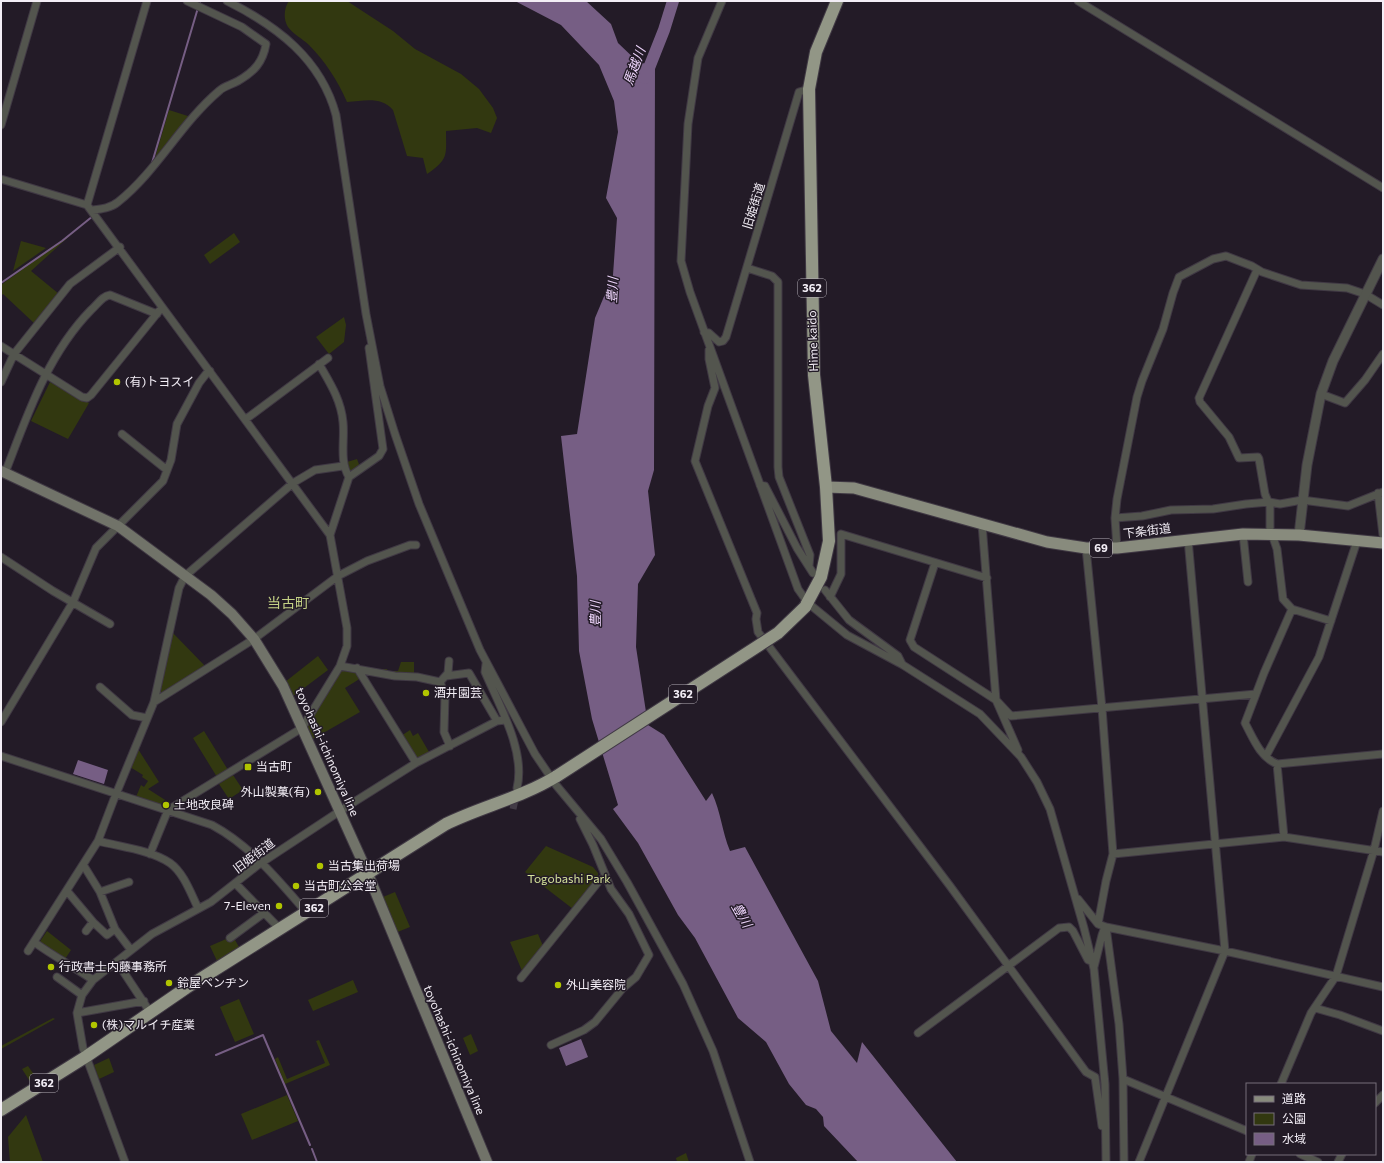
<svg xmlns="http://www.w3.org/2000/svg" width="1384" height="1163" viewBox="0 0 1384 1163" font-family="Commissioner,'Noto Sans JP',sans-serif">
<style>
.green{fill:#323810}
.water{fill:#765e84}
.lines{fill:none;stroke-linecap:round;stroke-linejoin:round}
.stream{stroke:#765e84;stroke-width:2}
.river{stroke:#765e84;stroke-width:12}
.minor-tunnel{stroke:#423b46;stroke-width:7;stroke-dasharray:7 3.5;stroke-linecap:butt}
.minor-casing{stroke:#403944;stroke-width:9}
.tertiary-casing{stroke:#403944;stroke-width:11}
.secondary-casing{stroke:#403944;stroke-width:12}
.primary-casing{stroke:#403944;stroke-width:13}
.trunk-casing{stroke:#403944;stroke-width:14}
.minor{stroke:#53554e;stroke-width:7}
.tertiary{stroke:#53554e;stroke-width:9}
.secondary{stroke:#717369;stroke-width:10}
.primary{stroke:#888b7d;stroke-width:11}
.trunk{stroke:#929686;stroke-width:12}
.trunk-bridge-casing{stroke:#403944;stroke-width:14;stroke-linecap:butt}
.trunk-bridge{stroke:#929686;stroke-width:12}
.poi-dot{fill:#b1c500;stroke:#231b27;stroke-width:1.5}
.labels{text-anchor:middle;stroke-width:3;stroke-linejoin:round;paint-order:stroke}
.shield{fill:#231b27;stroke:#b5afb8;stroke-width:1}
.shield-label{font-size:11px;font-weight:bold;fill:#f3eef6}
.street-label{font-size:12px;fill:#f3eef6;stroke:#231b27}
.poi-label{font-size:12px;fill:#f3eef6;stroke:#231b27;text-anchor:start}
.park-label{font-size:12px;fill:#d5e39a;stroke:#231b27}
.water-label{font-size:13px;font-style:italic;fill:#efd6fd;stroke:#231b27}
.quarter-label{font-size:14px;fill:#c4d185;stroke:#231b27}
</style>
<rect width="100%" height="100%" fill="#231b27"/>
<path class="green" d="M 289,1 L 347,1 L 393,31 L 415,49 L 461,74 L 479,89 L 493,108 L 497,118 L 491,133 L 477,128 L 446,131 C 446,155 449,159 427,174 L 423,158 L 407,156 L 393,110 C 381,96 364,101 347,102 C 338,81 325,61 309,45 C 303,39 293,34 288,27 C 283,19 284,8 289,1 Z
M 169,110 L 191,117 L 154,161 Z
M 75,231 L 31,271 L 59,294 L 35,324 L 3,294 L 1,296 L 1,285 Z
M 234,233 L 240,242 L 210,264 L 204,255 Z
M 21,241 L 46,248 L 13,271 Z
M 344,317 L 346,325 L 344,342 L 329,354 L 316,337 Z
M 50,382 L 89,403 L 68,439 L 31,421 Z
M 357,459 L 360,467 L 351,473 L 348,472 L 347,462 Z
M 172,632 L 205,666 L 159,695 Z
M 318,656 L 328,670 L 292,697 L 285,682 Z
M 401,662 L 414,662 L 414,675 L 377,671 L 378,669 L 387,669 L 388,671 L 398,671 Z
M 344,669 L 356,671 L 361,678 L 345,688 L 360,712 L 311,740 L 306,728 L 341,670 Z
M 410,730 L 413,736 L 418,733 L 429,752 L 416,759 L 401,736 Z
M 204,731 L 228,770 L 217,777 L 193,738 Z
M 138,749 L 159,782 L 148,789 L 173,805 L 168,808 L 136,797 L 141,785 L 144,787 L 148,781 L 142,777 L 143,775 L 130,767 Z
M 233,775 L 243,790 L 229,799 L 219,784 Z
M 546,846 L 593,867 L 598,873 L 598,878 L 573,909 L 525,872 Z
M 395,892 L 410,927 L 395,933 L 383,897 Z
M 47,931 L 71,950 L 65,959 L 39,943 Z
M 240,933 L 235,940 L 239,947 L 217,961 L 210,946 Z
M 538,934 L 543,946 L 522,971 L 510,942 Z
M 353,980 L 358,992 L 313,1011 L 308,1000 Z
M 239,999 L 254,1034 L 235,1042 L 220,1007 Z
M 53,1018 L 55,1019 L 1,1049 L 1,1046 Z
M 471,1034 L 478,1051 L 470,1055 L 463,1038 Z
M 319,1040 L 330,1065 L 285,1084 L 275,1059 L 278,1057 L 287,1079 L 325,1063 L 316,1041 Z
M 109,1058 L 114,1072 L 99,1079 L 94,1065 Z
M 28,1066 L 37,1079 L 31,1083 L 22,1069 Z
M 287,1095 L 298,1121 L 252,1140 L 241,1114 Z
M 26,1115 L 43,1162 L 10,1162 L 8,1137 Z
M 686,1153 L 689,1162 L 677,1162 L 676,1158 Z"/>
<path class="water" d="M 515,1 L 586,1 L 611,24 L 618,43 L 639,63 L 655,64 L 654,470 L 648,491 L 655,555 L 638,584 L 636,647 L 648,725 L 664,735 L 706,801 L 712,793 C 721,812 722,832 730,851 L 745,847 L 818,981 L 831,1031 L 857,1063 L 862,1042 L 957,1162 L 858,1162 L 824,1126 L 823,1117 L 816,1109 L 806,1105 L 789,1084 L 766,1042 L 738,1018 L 695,938 L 678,915 L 638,843 L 613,809 L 618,805 L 592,719 L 579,651 L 577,576 L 561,436 L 577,434 L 595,318 L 613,275 L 617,218 L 606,198 L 618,132 L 614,101 L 599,65 L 561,25 Z
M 78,760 L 108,770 L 104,784 L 73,774 Z
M 581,1039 L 588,1057 L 566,1066 L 559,1048 Z"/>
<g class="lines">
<path class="stream" d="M 152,163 L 200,1
M 1,283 L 62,241 L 93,216
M 216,1055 L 263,1035 L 310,1145
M 312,1149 L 317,1162"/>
<path class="river" d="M 645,78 L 664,30 L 673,1"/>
<path class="minor-tunnel" d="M 513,809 L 516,795"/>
<g class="minor-casing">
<path id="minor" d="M 227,1 C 277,26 321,59 336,115 L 366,314 L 380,386 L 395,434 L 419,504 L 480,650 L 535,754 L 556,785 L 601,839 L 627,882 L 683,984 L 713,1051 L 750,1162
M 722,1 L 698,58 L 688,124 L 681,261 L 690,292 L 798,589 L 808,603 L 847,635 L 903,665 L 980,714 L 1021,757 L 1037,782 L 1050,809 L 1084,928 L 1094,969 L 1105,1084 L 1106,1162
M 1078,1 L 1383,188
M 1,125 L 37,1
M 1,179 L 87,205 L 330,535
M 87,205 L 147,1
M 92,210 C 101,209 111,208 118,202 C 157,171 181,123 219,91 C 224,86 231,85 238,81 C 254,72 263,62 266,44 L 242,27 L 187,1
M 747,268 L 772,276 L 778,282 L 778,467 L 779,477 L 810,555 L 809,566
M 1257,270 L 1199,398 L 1200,402 L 1229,437 L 1239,458 L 1258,457 L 1259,459 L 1265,494 L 1270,506 L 1270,529 L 1277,549 L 1283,599 L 1292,609
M 704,332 L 709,333 L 719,342 L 723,341 L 726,337 L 799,92 L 809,89
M 1,346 L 82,397 L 87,398 L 91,395 L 159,311
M 709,350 L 709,359 L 715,388 L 708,406 L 695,461 L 757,613 L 756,619 L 758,632 L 950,886 L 1086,1072 L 1095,1077 L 1102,1126
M 319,364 C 330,383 341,400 343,422 C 345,440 339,461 349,477
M 1,382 L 14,354 L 70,284 L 120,247
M 1321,394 L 1345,403 L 1365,380 L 1383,354
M 246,419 L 328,358
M 122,434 L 167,470
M 5,473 C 27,416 47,355 91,310 C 97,305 102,296 110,295 L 157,314
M 760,485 L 765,486 L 797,548 L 813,573
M 1378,493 L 1383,535
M 1115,518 L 1142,516 L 1171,510 L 1213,509 L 1246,504 L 1269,502 L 1280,504 L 1302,500 L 1348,506 L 1383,492
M 982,524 L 996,700 L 1018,750
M 1243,534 L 1248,582
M 1086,548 L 1102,708 L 1113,854 L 1106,881 L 1098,924
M 1117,548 L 1115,518 L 1117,499 L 1137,397 L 1142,381 L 1163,329 L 1173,293 L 1179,277 L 1213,259 L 1226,256 L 1252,266 L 1262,272 L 1301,285 L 1347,288 L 1365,294 L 1383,305
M 1,557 L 53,591 L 110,624
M 935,563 L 910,640 L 914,647 L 996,700 L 1011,716 L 1256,694
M 825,590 L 849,620 L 898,656 L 902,664
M 830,597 L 841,574 L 841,534 L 987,578
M 1331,621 L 1292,609 L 1264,673 L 1245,723 C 1253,738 1260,757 1277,764 L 1383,754
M 449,661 L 448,673 L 440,682 L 445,695 L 444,732 L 450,746
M 486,664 L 485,672 C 499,705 526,751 517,788
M 340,666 L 395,676 L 417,677 L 440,682
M 357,668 L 416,763
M 446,676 L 469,673 L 497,721
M 100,687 L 132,715 L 147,718
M 154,702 L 254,639 L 338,576 L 367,561 L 410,545 L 416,545
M 1,722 L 73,602 L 96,548 L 163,481 L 171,460 L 177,424 L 199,383 L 206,374 L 210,371
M 1,756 L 212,825 C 251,846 278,880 307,913
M 1266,756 L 1319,657 L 1357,541
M 1277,764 L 1284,837
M 98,841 C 121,847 151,850 170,863 C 184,873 191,894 198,908
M 150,854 L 168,810 L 302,728 L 340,666 L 347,646 L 347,628 L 330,535 L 349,477 L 379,456 L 383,449 L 369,348
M 1113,854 L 1284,837 L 1383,852
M 84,866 L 100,892 L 115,929 L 131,950
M 236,884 L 280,929
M 67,891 L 93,922
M 100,892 L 129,882
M 1078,899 L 1098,924 L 1106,927 L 1225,951 L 1383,987
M 1106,927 L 1119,1024 L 1123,1079 L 1124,1162
M 86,931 L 93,922 L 107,935 L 115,929
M 230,938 L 264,913
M 34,942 C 53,956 74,967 93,980
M 28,951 L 98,841 L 114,799 L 154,702 L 179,588 L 185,576 L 293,483 L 315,470 L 343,466
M 117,962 L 150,1012
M 1094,967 L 1102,935 L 1105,927
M 57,977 L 82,995
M 521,978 L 599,881 L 605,877
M 1315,1008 L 1340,1015 L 1383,1031
M 77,1013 L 144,1001
M 918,1033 L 1059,928 L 1069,927 L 1073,931 L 1088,960 L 1091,961
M 551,1045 L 584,1030 L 595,1022 L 623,988 L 636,977 L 649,955 L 629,914 L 611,889 L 593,845 L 580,819
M 1123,1079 L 1247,1131
M 1281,1084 L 1311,1013 L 1336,976 L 1374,850 L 1383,811
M 1375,1103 L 1383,1095
M 1300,1154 L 1318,1162
M 125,1162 L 83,1048 L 77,1013 L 82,995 L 93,980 L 152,934 L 211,902 L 258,865 L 343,809 L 416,763 L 497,721 L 505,720
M 1139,1162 L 1225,951 L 1188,539
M 1249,1162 L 1252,1154
M 1338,1162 L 1342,1154"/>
</g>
<g class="tertiary-casing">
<path id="tertiary" d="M 1299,535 L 1307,465 L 1321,394 L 1333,361 L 1383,259"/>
</g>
<g class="secondary-casing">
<path id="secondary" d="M 1,471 L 118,526 L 211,595 L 232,614 L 254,639 L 283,686 L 368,874 L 487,1162"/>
</g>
<g class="primary-casing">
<path id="primary" d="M 826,487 L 854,488 L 1047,542 L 1086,548 L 1117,548 L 1243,534 L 1299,535 L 1383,543"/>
</g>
<g class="trunk-casing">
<path id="trunk" d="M 805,607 L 821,577 L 829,541 L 826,487 L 814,375 L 809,89 L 816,52 L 837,1
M 1,1110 L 87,1056 L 186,988 L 446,824 C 483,806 521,798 557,776"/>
</g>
<use href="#minor" class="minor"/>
<use href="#tertiary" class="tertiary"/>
<use href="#secondary" class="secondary"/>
<use href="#primary" class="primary"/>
<use href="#trunk" class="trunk"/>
<g class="trunk-bridge-casing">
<path id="trunk-bridge" d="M 557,776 L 778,633 L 805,607"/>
</g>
<use href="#trunk-bridge" class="trunk-bridge"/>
</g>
<g class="poi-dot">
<circle cx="117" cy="382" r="4"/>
<circle cx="426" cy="693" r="4"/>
<rect x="244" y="763" width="8" height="8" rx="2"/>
<circle cx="318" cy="792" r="4"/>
<circle cx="166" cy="805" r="4"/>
<circle cx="320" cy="866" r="4"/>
<circle cx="296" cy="886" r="4"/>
<circle cx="279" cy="906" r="4"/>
<circle cx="51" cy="967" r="4"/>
<circle cx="169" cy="983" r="4"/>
<circle cx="558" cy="985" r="4"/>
<circle cx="94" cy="1025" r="4"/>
</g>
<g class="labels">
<g class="shield">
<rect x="798" y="279" width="28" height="18" rx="3"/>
<rect x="1090" y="539" width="22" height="18" rx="3"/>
<rect x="669" y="685" width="28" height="18" rx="3"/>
<rect x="300" y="899" width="28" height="18" rx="3"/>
<rect x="30" y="1074" width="28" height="18" rx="3"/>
</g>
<g class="shield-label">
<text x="812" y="292">362</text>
<text x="1101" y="552">69</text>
<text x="683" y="698">362</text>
<text x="314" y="912">362</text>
<text x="44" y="1087">362</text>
</g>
<g class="street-label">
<text transform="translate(754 206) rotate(-73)" y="4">旧姫街道</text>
<text transform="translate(813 341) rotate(-92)" y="4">Hime kaido</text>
<text transform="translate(1147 531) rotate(-7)" y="4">下条街道</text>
<text transform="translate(327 752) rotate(66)" y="4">toyohashi-ichinomiya line</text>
<text transform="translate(254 856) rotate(-37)" y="4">旧姫街道</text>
<text transform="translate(454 1050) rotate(67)" y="4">toyohashi-ichinomiya line</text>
</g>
<g class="poi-label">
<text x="125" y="386">(有)トヨスイ</text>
<text x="434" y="697">酒井園芸</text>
<text x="256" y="771">当古町</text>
<text x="310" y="796" text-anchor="end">外山製菓(有)</text>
<text x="174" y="809">土地改良碑</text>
<text x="328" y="870">当古集出荷場</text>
<text x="304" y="890">当古町公会堂</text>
<text x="271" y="910" text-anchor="end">7-Eleven</text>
<text x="59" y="971">行政書士内藤事務所</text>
<text x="177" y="987">鈴屋ベンヂン</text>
<text x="566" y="989">外山美容院</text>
<text x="102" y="1029">(株)マルイチ産業</text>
</g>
<g class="park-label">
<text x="569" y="883">Togobashi Park</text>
</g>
<g class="water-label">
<text transform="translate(634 66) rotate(-70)" y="5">馬越川</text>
<text transform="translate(612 290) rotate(-87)" y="5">豊川</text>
<text transform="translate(595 614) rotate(-90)" y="5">豊川</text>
<text transform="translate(742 915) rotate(60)" y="5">豊川</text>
</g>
<g class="quarter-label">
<text x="288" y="608">当古町</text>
</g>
</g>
<rect width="1384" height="1163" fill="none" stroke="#f3eef6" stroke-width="4"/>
<rect x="1246" y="1083" width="130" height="72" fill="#231b27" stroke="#766f7a"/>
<rect x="1254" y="1096" width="20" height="6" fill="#888b7d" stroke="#766f7a"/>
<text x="1282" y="1103" font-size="12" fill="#f3eef6">道路</text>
<rect x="1254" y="1113" width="20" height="12" fill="#323810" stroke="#766f7a"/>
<text x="1282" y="1123" font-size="12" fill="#f3eef6">公園</text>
<rect x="1254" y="1133" width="20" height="12" fill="#765e84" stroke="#766f7a"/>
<text x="1282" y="1143" font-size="12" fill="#f3eef6">水域</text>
</svg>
